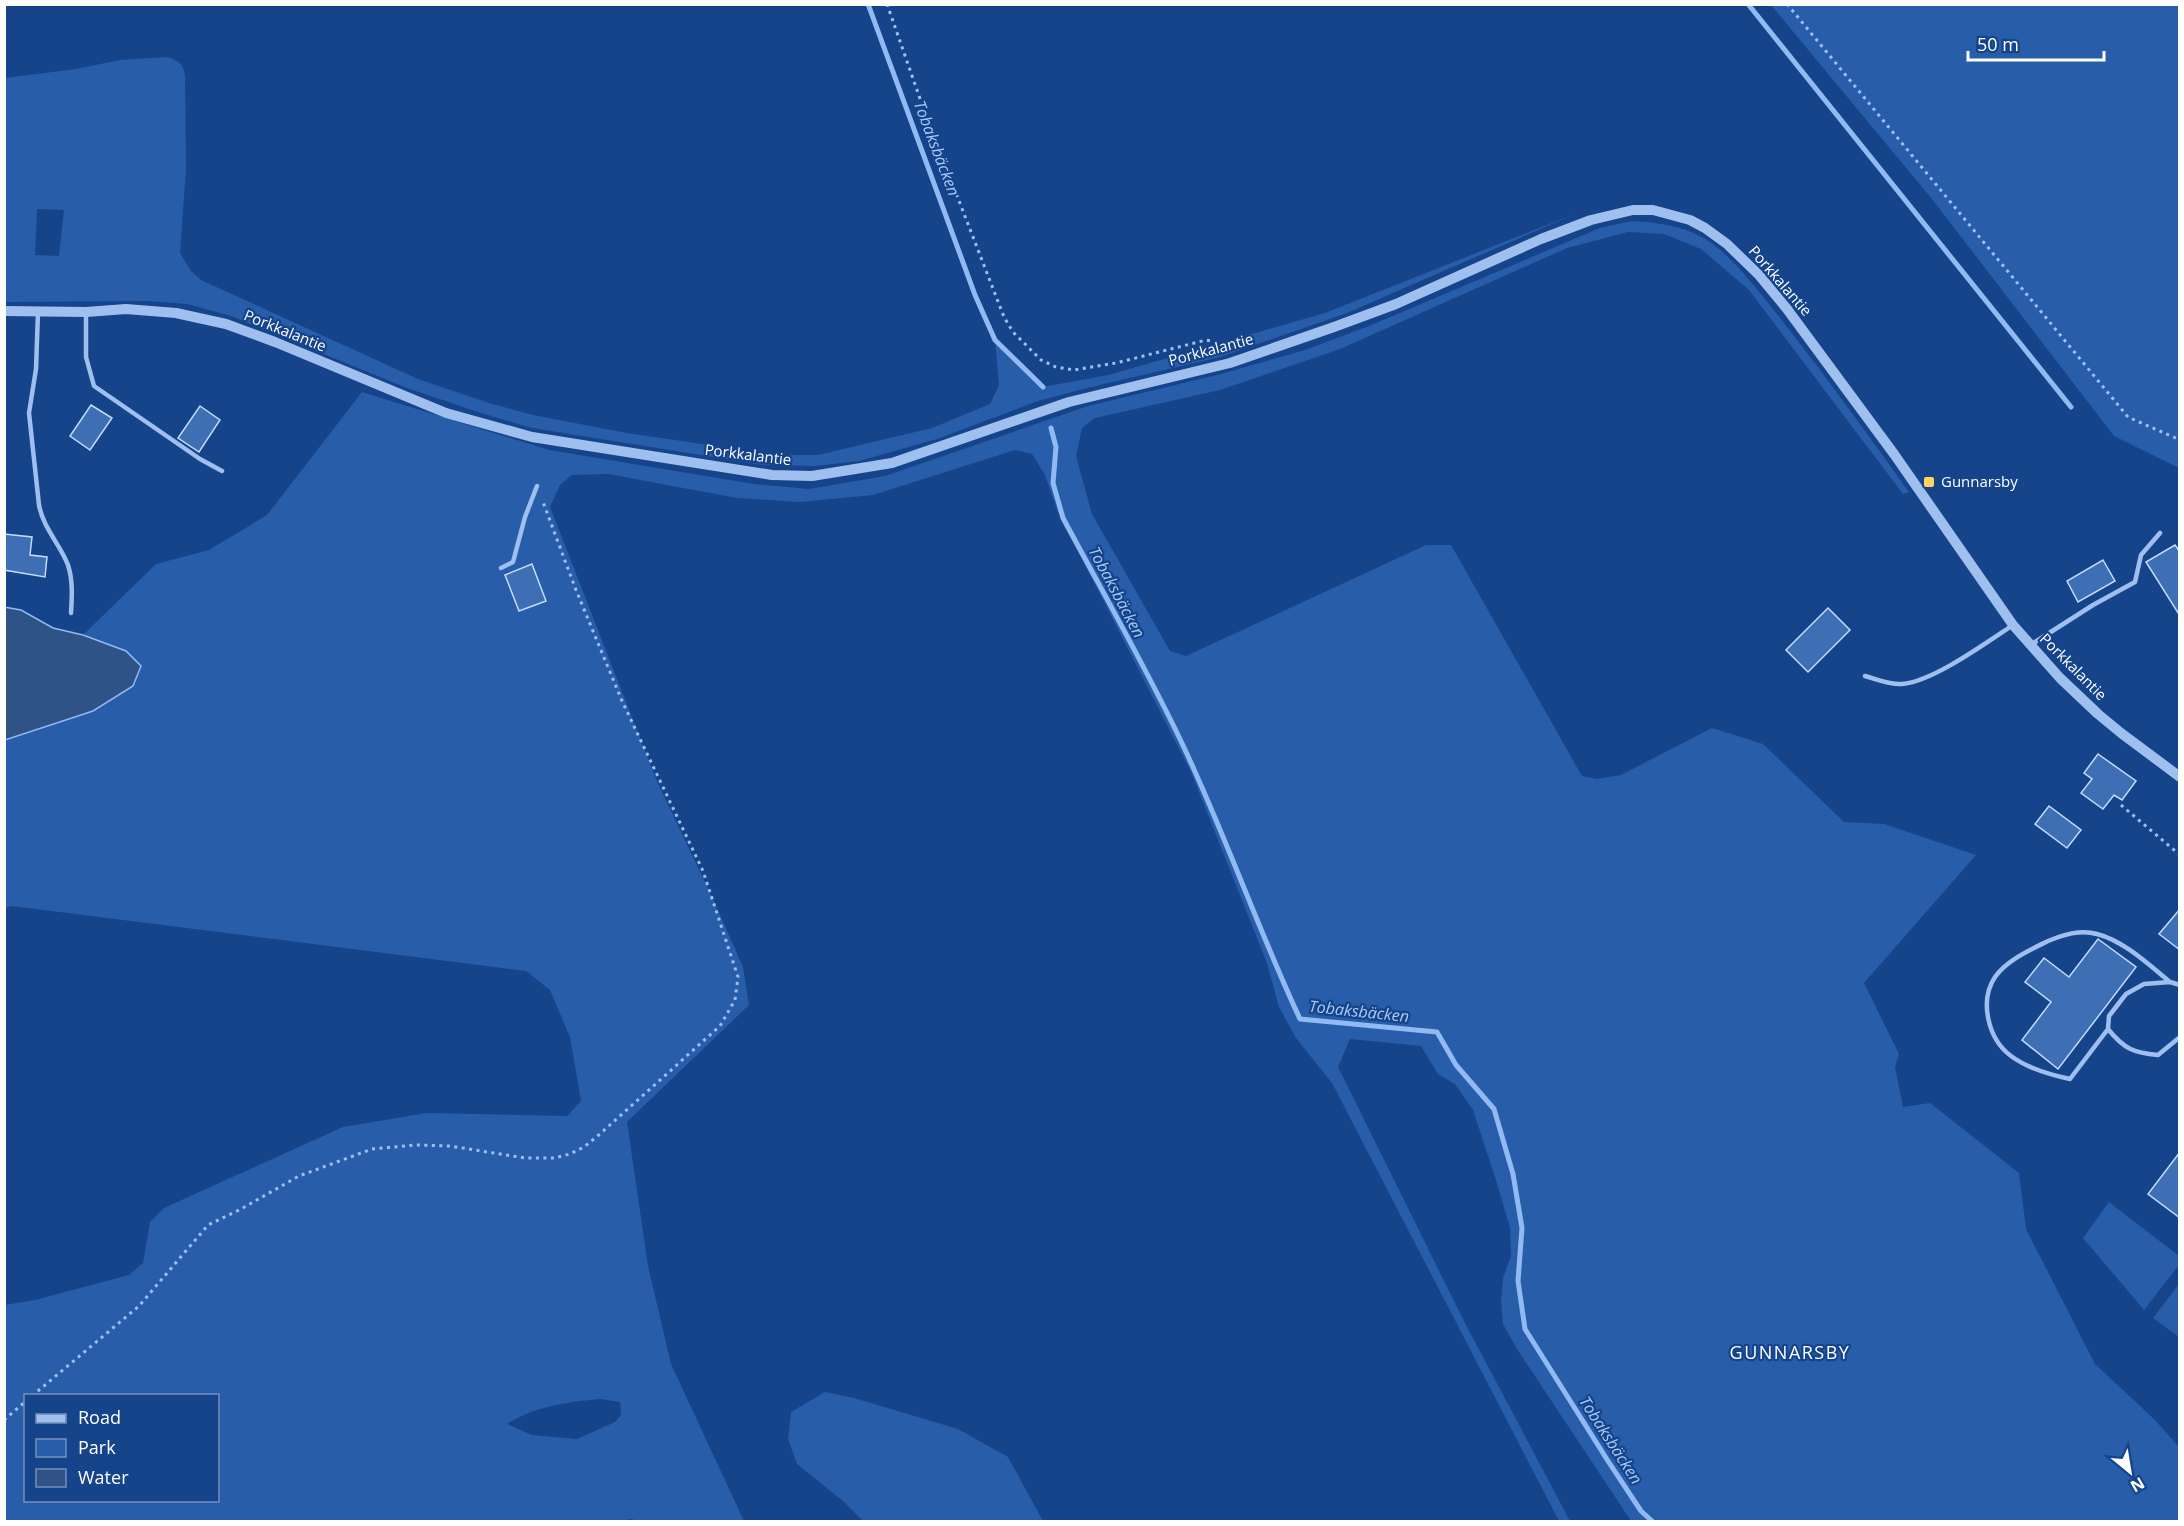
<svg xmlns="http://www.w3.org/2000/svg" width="2184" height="1526" viewBox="0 0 2184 1526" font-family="'Open Sans',sans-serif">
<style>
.green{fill:#285daa;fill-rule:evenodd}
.water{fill:#305387;stroke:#91baf2;stroke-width:1.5}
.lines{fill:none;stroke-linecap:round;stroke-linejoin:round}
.stream{stroke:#91baf2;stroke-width:5}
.building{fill:#3e6eb4;stroke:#c5dbfb;stroke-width:1.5}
.path{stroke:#9fc0ef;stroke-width:3;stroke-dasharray:3 4.5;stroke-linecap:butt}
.service{stroke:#9fc0ef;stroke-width:4.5}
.tertiary{stroke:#9fc0ef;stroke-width:10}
.poi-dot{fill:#ffd65d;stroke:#15448b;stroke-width:2}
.labels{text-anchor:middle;stroke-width:4.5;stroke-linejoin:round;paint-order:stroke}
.street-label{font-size:15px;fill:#fff;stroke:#15448b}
.poi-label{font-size:15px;fill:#fff;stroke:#15448b;text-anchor:start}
.water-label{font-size:16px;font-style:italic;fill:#aacaf7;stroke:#15448b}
.quarter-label{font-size:18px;letter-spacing:1.5px;fill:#fff;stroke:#15448b}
</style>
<rect width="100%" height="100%" fill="#15448b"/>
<path class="green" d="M 1771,5 L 2179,5 L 2179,468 L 2114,436 L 1932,199 Z
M 168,57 C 180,62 184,64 185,77 L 186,169 L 180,253 L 191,271 L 201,280 L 418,379 L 489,403 L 533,415 L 627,433 L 778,455 L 818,455 L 932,428 L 990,404 L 999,385 L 995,340 L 1043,387 L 1108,375 L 1325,313 L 1577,213 L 1347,313 L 1220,357 L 1087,388 L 1038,401 L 937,439 L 859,461 L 815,466 L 763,465 L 532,428 L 478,412 L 407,388 L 231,316 L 187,304 L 148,301 L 5,302 L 5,78 L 76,69 L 120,60 ZM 37,209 L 64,210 L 59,256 L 35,255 Z
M 1632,221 C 1661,223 1689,226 1714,245 C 1741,266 1762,296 1784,323 C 1827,378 1868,435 1909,492 L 1903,494 L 1749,290 L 1701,249 L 1664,234 L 1628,232 L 1567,248 L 1340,349 L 1220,390 L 1095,418 L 1082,428 L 1076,456 L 1092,514 L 1170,651 L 1186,656 L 1426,545 L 1451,545 L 1582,776 L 1597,779 L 1621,775 L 1712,728 L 1763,744 L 1844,822 L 1884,824 L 1976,855 L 1864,983 L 1899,1054 L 1895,1067 L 1903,1107 L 1930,1103 L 2019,1173 L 2026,1229 L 2095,1364 L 2155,1420 L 2179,1447 L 2179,1521 L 1631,1521 L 1517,1349 L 1503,1324 L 1501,1301 L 1503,1278 L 1511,1256 L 1510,1228 L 1496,1180 L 1473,1110 L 1455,1084 L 1438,1074 L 1421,1046 L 1350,1039 L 1338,1067 L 1466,1325 L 1570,1521 L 1559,1521 L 1332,1083 L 1296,1038 L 1279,1007 L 1267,963 L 1191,772 L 1057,510 L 1045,475 L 1032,454 L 1015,450 L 873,495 L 800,502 L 737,498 L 608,474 L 572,475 L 560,485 L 550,507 L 656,779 L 713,899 L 743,967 L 749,1005 L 627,1122 L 648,1266 L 671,1364 L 744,1521 L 645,1522 L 630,1519 L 622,1522 L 5,1521 L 5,1305 L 35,1300 L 129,1275 L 143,1263 L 150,1222 L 164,1208 L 343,1127 L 426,1113 L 567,1116 L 581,1101 L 570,1037 L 550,990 L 526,971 L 12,906 L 5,908 L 5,740 L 126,651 L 83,635 L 156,564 L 209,550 L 267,515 L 362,392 L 549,450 L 754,484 L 809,489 L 885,476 L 1088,406 L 1221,374 L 1305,350 L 1369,326 L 1600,228 ZM 26,1396 L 218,1396 L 218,1500 L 26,1500 ZM 601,1399 L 620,1402 L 621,1415 L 615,1422 L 577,1439 L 532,1435 L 507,1424 C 536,1406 567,1402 601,1399 Z
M 2109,1202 L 2179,1256 L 2179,1265 L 2144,1310 L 2083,1238 Z
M 2179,1284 L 2179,1337 L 2153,1318 Z
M 825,1392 L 854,1398 L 958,1429 L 1008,1457 L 1043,1521 L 863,1521 L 843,1501 L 797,1464 L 788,1439 L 791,1412 Z"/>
<path class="water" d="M 4,607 L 21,610 L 53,628 L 83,635 L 126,651 L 141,666 L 133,686 L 93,711 L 5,740 Z"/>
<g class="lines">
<path class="stream" d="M 868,4 L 975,295 L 995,340 L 1043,387
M 1748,4 L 2071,407
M 1051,428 L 1056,447 L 1053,483 L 1063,518 C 1102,591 1144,664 1180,739 C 1224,831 1257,927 1300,1019 L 1437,1032 L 1456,1065 L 1494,1109 L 1513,1174 L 1522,1228 L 1518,1281 L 1525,1329 L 1608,1461 L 1641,1511 L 1653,1522"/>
</g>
<path class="building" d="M 91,405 L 112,418 L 90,450 L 70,436 Z
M 200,406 L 220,420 L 199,452 L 178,438 Z
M 4,534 L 32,537 L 30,555 L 47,557 L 45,577 L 4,570 Z
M 2175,545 L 2180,552 L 2180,616 L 2146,562 Z
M 2103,560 L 2115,581 L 2078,602 L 2067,581 Z
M 532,564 L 546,601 L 519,611 L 505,575 Z
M 1828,608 L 1850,630 L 1808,672 L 1786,650 Z
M 2098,754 L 2136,781 L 2122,800 L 2114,795 L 2103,809 L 2081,793 L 2092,779 L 2084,773 Z
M 2049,806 L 2081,830 L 2067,848 L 2035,824 Z
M 2180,909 L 2180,950 L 2159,934 Z
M 2098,939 L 2136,967 L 2058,1069 L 2022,1040 L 2051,1002 L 2025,982 L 2044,958 L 2069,977 Z
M 2180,1152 L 2180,1218 L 2148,1194 Z"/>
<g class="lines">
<path class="path" d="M 887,4 L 925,113 L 1004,317 L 1013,332 L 1041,360 L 1056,367 L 1074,370 L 1116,363 L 1206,340 L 1221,343 L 1224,350
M 1787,4 L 2128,417 L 2180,440
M 2121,805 L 2180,855
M 32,1396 L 139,1306 L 208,1225 L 241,1209 L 299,1176 L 372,1149 L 416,1145 L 450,1146 L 525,1158 L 554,1158 L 570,1154 L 584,1147 L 600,1134 L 720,1026 L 735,1000 L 738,977 L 703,871 L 622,701 L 576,590 L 543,502
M 4,1420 L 26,1401"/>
<path class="service" d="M 38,312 L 36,369 L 29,413 L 39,505 C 43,528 60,544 68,565 C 73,581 72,596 71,613
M 86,312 L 86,357 L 94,386 L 200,459 L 222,471
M 501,568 L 513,562 L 525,517 L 537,486
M 2032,644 L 2093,605 L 2135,582 L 2141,555 L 2160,533
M 1865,676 C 1876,679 1890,685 1902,684 C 1932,682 1986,643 2013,625
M 2170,982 L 2144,984 L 2126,994 L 2109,1016 L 2108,1029 L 2070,1079 C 2051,1075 2027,1068 2011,1056 C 1988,1039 1979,1001 1995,977 C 2007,960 2030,950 2048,941 C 2063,935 2080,929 2097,934 C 2124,941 2148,964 2170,982 L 2180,985
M 2108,1029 C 2124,1049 2134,1053 2158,1055 L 2180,1037"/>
<path class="tertiary" d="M 4,311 L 86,312 L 126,309 L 176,313 L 226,324 L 275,342 L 446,413 L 532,437 L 772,475 L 812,476 L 892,463 L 1069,402 L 1230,363 L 1334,327 L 1396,304 L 1541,239 L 1591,220 L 1633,210 L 1653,210 L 1690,220 L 1705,228 L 1727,244 L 1759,275 L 1787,309 L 1894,454 L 2013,625 L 2060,678 L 2098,714 L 2121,733 L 2180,777"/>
</g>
<rect class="poi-dot" x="1923" y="476" width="12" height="12" rx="3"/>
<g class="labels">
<g class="street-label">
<text transform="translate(1780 281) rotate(49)" y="5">Porkkalantie</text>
<text transform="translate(285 331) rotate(22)" y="5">Porkkalantie</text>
<text transform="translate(1211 350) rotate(-15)" y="5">Porkkalantie</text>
<text transform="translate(748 455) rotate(7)" y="5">Porkkalantie</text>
<text transform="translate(2073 667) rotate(45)" y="5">Porkkalantie</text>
</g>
<g class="poi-label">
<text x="1941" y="487">Gunnarsby</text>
</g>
<g class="water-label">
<text transform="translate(937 148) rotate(69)" y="6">Tobaksbäcken</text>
<text transform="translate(1117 592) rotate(62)" y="6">Tobaksbäcken</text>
<text transform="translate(1359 1011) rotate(6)" y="6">Tobaksbäcken</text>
<text transform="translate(1611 1440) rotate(57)" y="6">Tobaksbäcken</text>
</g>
<g class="quarter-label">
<text x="1790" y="1359">GUNNARSBY</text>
</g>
</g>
<rect width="2184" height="1526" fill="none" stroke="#ffffff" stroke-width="12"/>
<rect x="24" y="1394" width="195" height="108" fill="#15448b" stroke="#738fb9" stroke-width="1.5"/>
<rect x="36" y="1414" width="30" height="9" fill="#9fc0ef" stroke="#738fb9" stroke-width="1.5"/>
<text x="78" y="1424" font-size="18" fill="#ffffff">Road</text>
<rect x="36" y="1439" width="30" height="18" fill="#285daa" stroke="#738fb9" stroke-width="1.5"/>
<text x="78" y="1454" font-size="18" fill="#ffffff">Park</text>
<rect x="36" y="1469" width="30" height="18" fill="#305387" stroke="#738fb9" stroke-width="1.5"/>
<text x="78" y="1484" font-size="18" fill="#ffffff">Water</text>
<g transform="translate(2130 1472) rotate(150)" stroke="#15448b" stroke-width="4.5" paint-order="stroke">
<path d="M0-4.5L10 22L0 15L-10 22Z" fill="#ffffff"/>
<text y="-9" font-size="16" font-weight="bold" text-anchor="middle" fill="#ffffff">N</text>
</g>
<path d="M1968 51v9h136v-9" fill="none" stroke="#ffffff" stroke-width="3"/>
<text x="1977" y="51" font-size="18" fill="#ffffff" stroke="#15448b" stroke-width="4.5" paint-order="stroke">50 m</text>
</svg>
